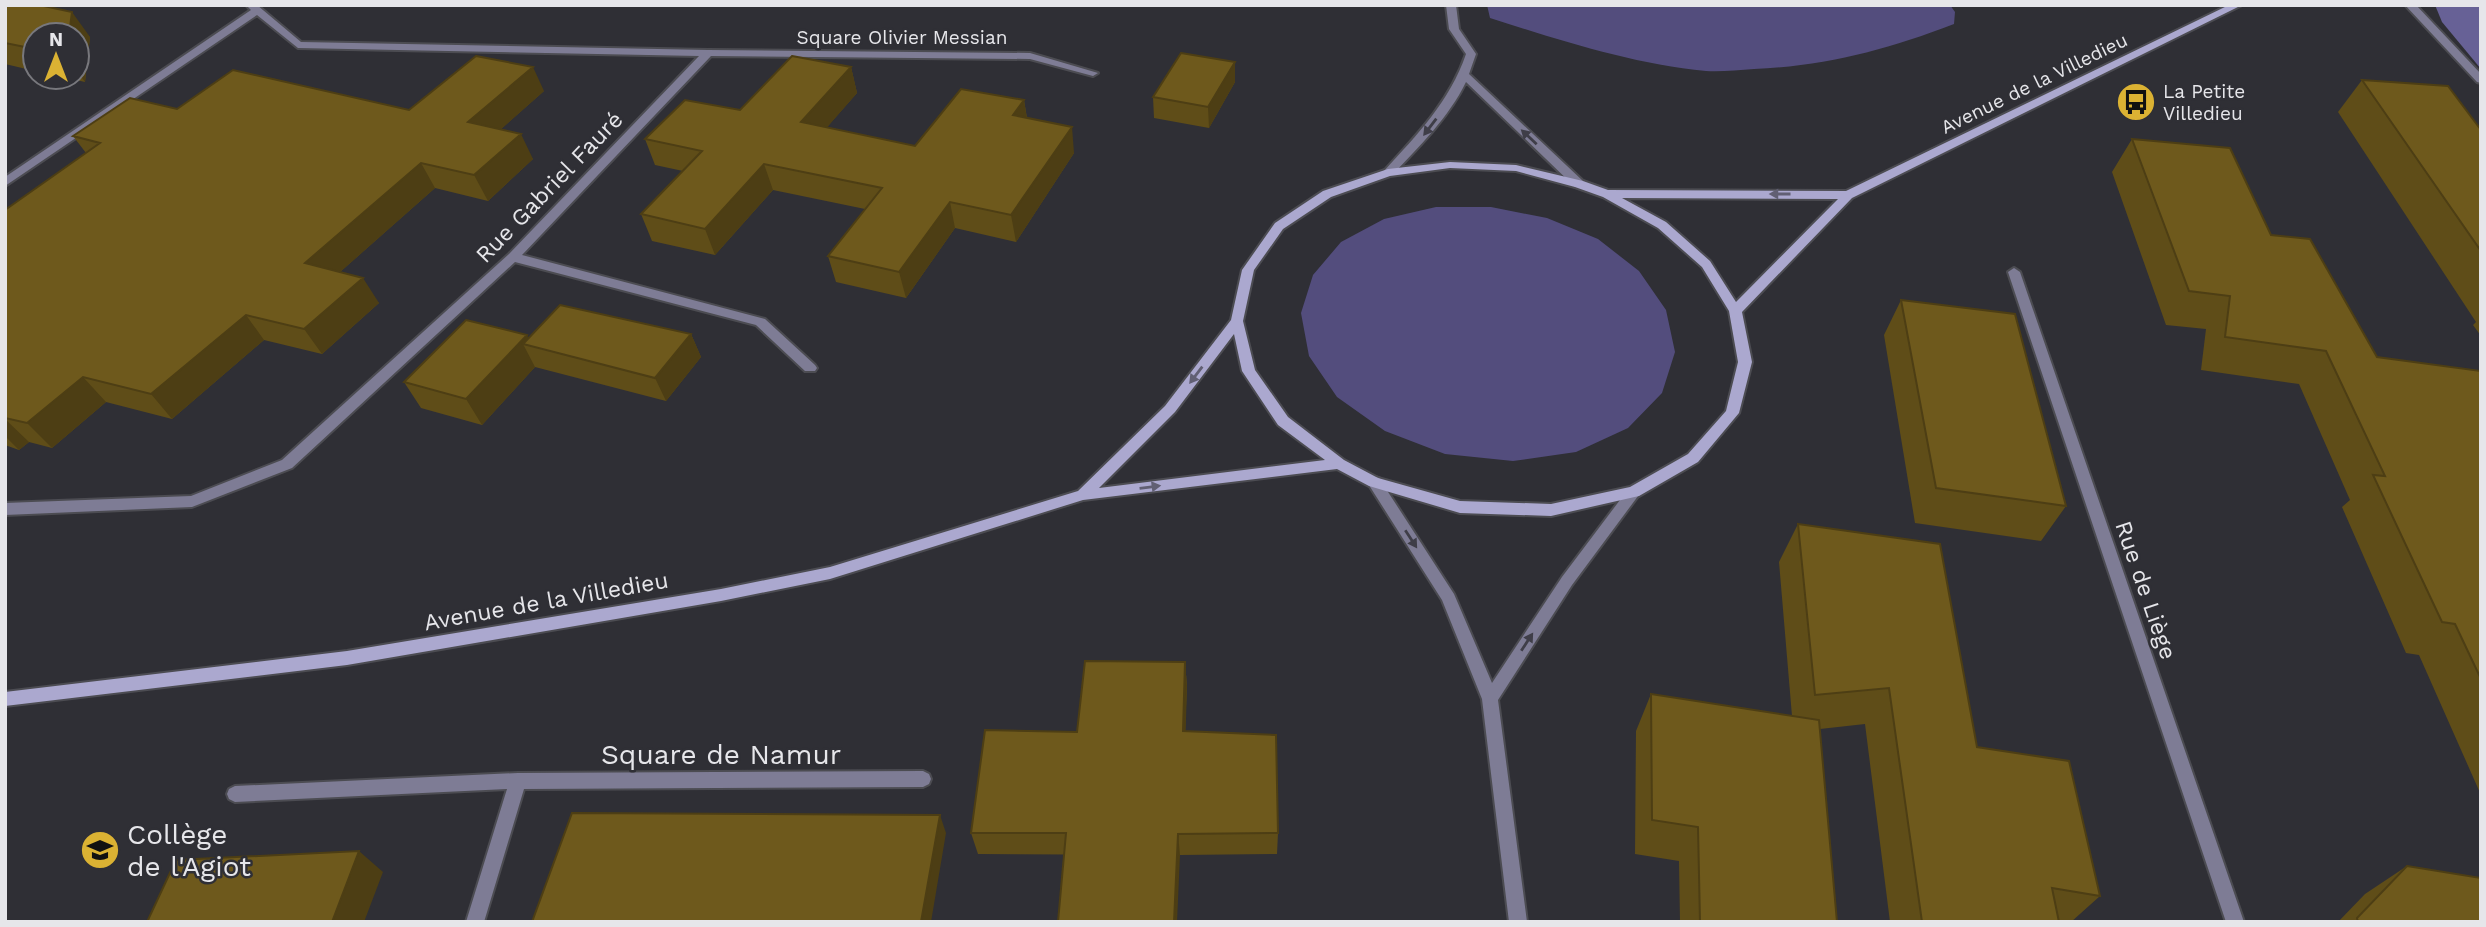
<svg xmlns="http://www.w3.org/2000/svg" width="2486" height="927" viewBox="0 0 2486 927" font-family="'Work Sans',sans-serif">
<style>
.green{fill:#534d7d}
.forest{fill:#676196}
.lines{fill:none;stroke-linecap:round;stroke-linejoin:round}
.street-casing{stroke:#4c4c52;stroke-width:4}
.secondary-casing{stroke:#4c4c52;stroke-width:4}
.street{fill:#7e7c95;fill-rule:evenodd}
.secondary{fill:#aba8cf;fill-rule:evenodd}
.wall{fill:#5f4d18}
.shaded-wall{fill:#4d3e14}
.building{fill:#6e591c;stroke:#4d3e14;stroke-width:2}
.oneway{fill:#3f3e48}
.oneway2{fill:#615f73}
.labels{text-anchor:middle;stroke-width:5;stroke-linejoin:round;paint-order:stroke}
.far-street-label{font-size:19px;fill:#e6e6ea;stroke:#2f2f35}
.far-poi-label{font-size:19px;fill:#e6e6ea;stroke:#2f2f35;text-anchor:start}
.street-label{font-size:23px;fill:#e6e6ea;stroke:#2f2f35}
.near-street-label{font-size:28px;fill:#e6e6ea;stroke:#2f2f35}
.near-poi-label{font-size:28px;fill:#e6e6ea;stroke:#2f2f35;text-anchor:start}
</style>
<rect width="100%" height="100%" fill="#2f2f35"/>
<path class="green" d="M 1487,5 L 1950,5 L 1955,12 L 1954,24 C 1886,50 1826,66 1754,69 C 1738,70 1721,72 1706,71 C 1632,64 1559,40 1490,18 Z
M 1436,207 L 1491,207 L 1547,218 L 1598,239 L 1639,271 L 1666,310 L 1675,352 L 1662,393 L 1628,428 L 1576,452 L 1513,461 L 1445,454 L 1385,431 L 1337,397 L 1309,356 L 1301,313 L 1313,275 L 1341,242 L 1384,219 Z"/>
<path class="forest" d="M 2435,5 L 2481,5 L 2481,69 L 2442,22 Z"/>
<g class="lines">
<g class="street-casing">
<path id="street" d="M 246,5 L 257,5 L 301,42 L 708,50 L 1030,53 L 1098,73 L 1093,76 L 1030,59 L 711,56 L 522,255 L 765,319 L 815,365 L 817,368 L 815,371 L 805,371 L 756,325 L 515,262 L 292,468 L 192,507 L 5,515 L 5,503 L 191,496 L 282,460 L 509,254 L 699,56 L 298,48 L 257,15 L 5,186 L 5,177 L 251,10 Z
M 1446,5 L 1456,5 L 1459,29 L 1476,54 L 1469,74 L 1583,181 L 1583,187 L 1575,187 L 1466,82 C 1449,117 1419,147 1392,175 L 1384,175 L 1384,171 C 1417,135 1450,101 1466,54 L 1449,29 Z
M 2405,5 L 2416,5 L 2481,74 L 2481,83 L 2477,82 Z
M 2014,268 L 2020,272 L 2244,922 L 2226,922 L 2008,272 Z
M 1374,477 L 1379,478 L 1454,594 L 1492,683 L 1562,577 L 1629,488 L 1639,488 L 1641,492 L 1572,585 L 1498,700 L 1527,922 L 1509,922 L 1482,699 L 1442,600 L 1367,482 L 1369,478 Z
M 923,771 L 929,774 L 931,779 L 929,784 L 923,787 L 524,789 L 484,922 L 466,922 L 507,789 L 235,802 L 229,799 L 227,794 L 229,789 L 235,786 L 518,773 Z"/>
</g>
<g class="secondary-casing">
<path id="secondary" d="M 2229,5 L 2242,5 L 1852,198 L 1742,312 L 1752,362 L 1739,413 L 1698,462 L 1639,496 L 1551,516 L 1460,513 L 1369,486 L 1337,469 L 1083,500 L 830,579 L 721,601 L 347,665 L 5,706 L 5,692 L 347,651 L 721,589 L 830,567 L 1078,491 L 1165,406 L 1231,320 L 1242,270 L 1275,223 L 1323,191 L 1388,169 L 1450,162 L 1516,165 L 1583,181 L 1608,190 L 1846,191 ZM 1450,168 L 1516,171 L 1575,187 L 1603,197 L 1658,228 L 1702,267 L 1729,311 L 1738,362 L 1726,411 L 1688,454 L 1630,487 L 1551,504 L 1460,501 L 1378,478 L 1344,460 L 1288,417 L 1255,370 L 1243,321 L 1254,270 L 1283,229 L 1331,197 L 1390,176 ZM 1622,198 L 1838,199 L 1736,302 L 1710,261 L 1666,222 ZM 1234,334 L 1242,371 L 1278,425 L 1325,460 L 1099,488 L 1175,412 Z"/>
</g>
<use href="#street" class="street"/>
<use href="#secondary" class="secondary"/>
</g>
<path class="wall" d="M 5,5 L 90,37 L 85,82 L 63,77 L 77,77 L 77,35 L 35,35 L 35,71 L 5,64 Z
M 1235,62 L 1235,82 L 1209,128 L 1154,118 L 1153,97 Z
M 851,67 L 857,93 L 827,127 L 915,146 L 1024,100 L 1027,118 L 1074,153 L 1016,242 L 955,228 L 906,298 L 836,282 L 828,256 L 865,209 L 773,190 L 715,255 L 652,241 L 641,214 L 683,171 L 655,165 L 645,139 L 740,110 Z
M 2362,80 L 2481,130 L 2481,336 L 2473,325 L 2476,322 L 2338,112 Z
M 544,91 L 501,129 L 533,159 L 488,201 L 435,188 L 340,272 L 379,303 L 322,354 L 264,340 L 172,419 L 106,402 L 52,448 L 29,442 L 19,450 L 5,445 L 5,210 L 86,153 L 73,136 L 177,109 L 409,110 Z
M 2132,139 L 2271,235 L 2377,357 L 2481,371 L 2481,795 L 2419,655 L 2406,653 L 2342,507 L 2350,500 L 2299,384 L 2201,370 L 2206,329 L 2166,325 L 2112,172 Z
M 1901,300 L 2066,506 L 2041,541 L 1915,523 L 1884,335 Z
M 691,334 L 701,357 L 666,401 L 535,367 L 482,425 L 421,408 L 404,382 L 529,338 Z
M 1798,524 L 1977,747 L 2100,896 L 2071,922 L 1890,922 L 1865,724 L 1820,729 L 1837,922 L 1680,922 L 1679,861 L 1635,854 L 1636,731 L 1651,694 L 1792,716 L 1779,562 Z
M 1185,662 L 1187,686 L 1185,731 L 1278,833 L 1277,854 L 1180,855 L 978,854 L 971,833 Z
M 2407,866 L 2481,922 L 2338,922 L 2365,894 Z"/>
<path class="shaded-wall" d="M 72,12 L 90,37 L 85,82 L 77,71 L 77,35 L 69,35 Z
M 1235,62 L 1235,82 L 1209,128 L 1208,107 Z
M 533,67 L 544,91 L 481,147 L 468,122 Z
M 851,67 L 857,93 L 809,148 L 801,122 Z
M 1024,100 L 1028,126 L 1013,115 Z
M 1072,127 L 1074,153 L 1016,242 L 1011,215 Z
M 521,134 L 533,159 L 488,201 L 474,175 Z
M 421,163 L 435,188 L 322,288 L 305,263 Z
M 764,164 L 773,190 L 715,255 L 705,229 Z
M 950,202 L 955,228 L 906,298 L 899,272 Z
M 363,278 L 379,303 L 322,354 L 304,329 Z
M 246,315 L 264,340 L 172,419 L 151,394 Z
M 691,334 L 701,357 L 666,401 L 655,378 Z
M 527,335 L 533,347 L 523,344 L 535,367 L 482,425 L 466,399 Z
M 83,377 L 106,402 L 52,448 L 27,423 Z
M 5,419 L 29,442 L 19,450 L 5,436 Z
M 1185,662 L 1187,686 L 1185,754 L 1183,731 Z
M 940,815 L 946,833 L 931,922 L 921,922 Z
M 1178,834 L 1180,855 L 1177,922 L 1174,922 Z
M 359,851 L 383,872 L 364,922 L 332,922 Z"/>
<path class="building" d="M 5,5 L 39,5 L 72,12 L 69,35 L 35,35 L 35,49 L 5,43 Z
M 1181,53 L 1235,62 L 1208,107 L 1153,97 Z
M 476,56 L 533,67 L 468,122 L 521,134 L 474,175 L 421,163 L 305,263 L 363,278 L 304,329 L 246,315 L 151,394 L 83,377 L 27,423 L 5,418 L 5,210 L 100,143 L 73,136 L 130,98 L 177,109 L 233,70 L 409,110 Z
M 792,56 L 851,67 L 801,122 L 915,146 L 961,89 L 1024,100 L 1013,115 L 1072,127 L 1011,215 L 950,202 L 899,272 L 828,256 L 882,188 L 764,164 L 705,229 L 641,214 L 702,151 L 645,139 L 685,100 L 740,110 Z
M 2362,80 L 2448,86 L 2481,130 L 2481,251 Z
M 2132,139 L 2230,148 L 2271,235 L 2310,239 L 2377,357 L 2481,371 L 2481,679 L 2455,624 L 2442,622 L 2373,475 L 2385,476 L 2326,351 L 2225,337 L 2230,296 L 2189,291 Z
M 1901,300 L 2015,314 L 2066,506 L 1936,488 Z
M 560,305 L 691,334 L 655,378 L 523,344 Z
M 466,320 L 527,335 L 466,399 L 404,382 Z
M 1798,524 L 1940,544 L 1977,747 L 2069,761 L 2100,896 L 2052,888 L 2059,922 L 1922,922 L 1889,688 L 1815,695 Z
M 1085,661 L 1185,662 L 1183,731 L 1276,735 L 1278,833 L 1178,834 L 1174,922 L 1058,922 L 1066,833 L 971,833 L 985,730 L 1077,732 Z
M 1651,694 L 1819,720 L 1837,922 L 1700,922 L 1698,827 L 1652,820 Z
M 572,813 L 940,815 L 921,922 L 532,922 Z
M 359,851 L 332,922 L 147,922 L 176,860 Z
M 2407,866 L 2481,878 L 2481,922 L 2358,922 L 2357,918 Z"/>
<defs><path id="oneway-solid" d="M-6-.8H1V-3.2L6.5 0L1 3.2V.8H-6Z" transform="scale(1.75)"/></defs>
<g class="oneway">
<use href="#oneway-solid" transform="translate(1430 127) rotate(127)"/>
<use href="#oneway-solid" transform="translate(1529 137) rotate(-137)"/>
<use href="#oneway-solid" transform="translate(1411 539) rotate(57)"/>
<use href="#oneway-solid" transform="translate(1527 642) rotate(-57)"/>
</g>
<g class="oneway2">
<use href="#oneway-solid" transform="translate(1780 194) rotate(-180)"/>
<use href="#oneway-solid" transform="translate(1196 375) rotate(127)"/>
<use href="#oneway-solid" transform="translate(1150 487) rotate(-7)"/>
</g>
<defs>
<g id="bus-disc" transform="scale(2.0125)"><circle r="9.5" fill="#dbb233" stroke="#2f2f35"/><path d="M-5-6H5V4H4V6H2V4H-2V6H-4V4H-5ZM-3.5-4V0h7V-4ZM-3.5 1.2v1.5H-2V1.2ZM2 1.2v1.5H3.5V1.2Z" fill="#111"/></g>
<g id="school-disc" transform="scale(2.0125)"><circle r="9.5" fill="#dbb233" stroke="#2f2f35"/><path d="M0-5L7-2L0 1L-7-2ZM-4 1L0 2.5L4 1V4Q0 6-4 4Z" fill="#111"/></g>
</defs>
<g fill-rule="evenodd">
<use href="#bus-disc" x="2136" y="102"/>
<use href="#school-disc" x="100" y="850"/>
</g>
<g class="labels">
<g class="far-street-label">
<text x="902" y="44">Square Olivier Messian</text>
<text transform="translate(2034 83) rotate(-26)" y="7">Avenue de la Villedieu</text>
</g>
<g class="far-poi-label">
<text x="2163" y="98">La Petite<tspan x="2163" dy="22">Villedieu</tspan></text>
</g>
<g class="street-label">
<text transform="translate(549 187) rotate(-46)" y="8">Rue Gabriel Fauré</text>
<text transform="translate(2146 590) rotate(71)" y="8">Rue de Liège</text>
<text transform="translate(546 601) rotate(-10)" y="8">Avenue de la Villedieu</text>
</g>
<g class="near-street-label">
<text x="721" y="764">Square de Namur</text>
</g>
<g class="near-poi-label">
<text x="127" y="844">Collège<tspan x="127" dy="32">de l'Agiot</tspan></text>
</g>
</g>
<rect width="2486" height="927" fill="none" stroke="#e6e6ea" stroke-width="14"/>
<g transform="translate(56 56)"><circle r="33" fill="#2f2f35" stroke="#78787d" stroke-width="2"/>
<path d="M0-5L12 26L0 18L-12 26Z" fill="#dbb233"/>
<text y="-10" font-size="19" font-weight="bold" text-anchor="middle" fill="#e6e6ea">N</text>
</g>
</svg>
